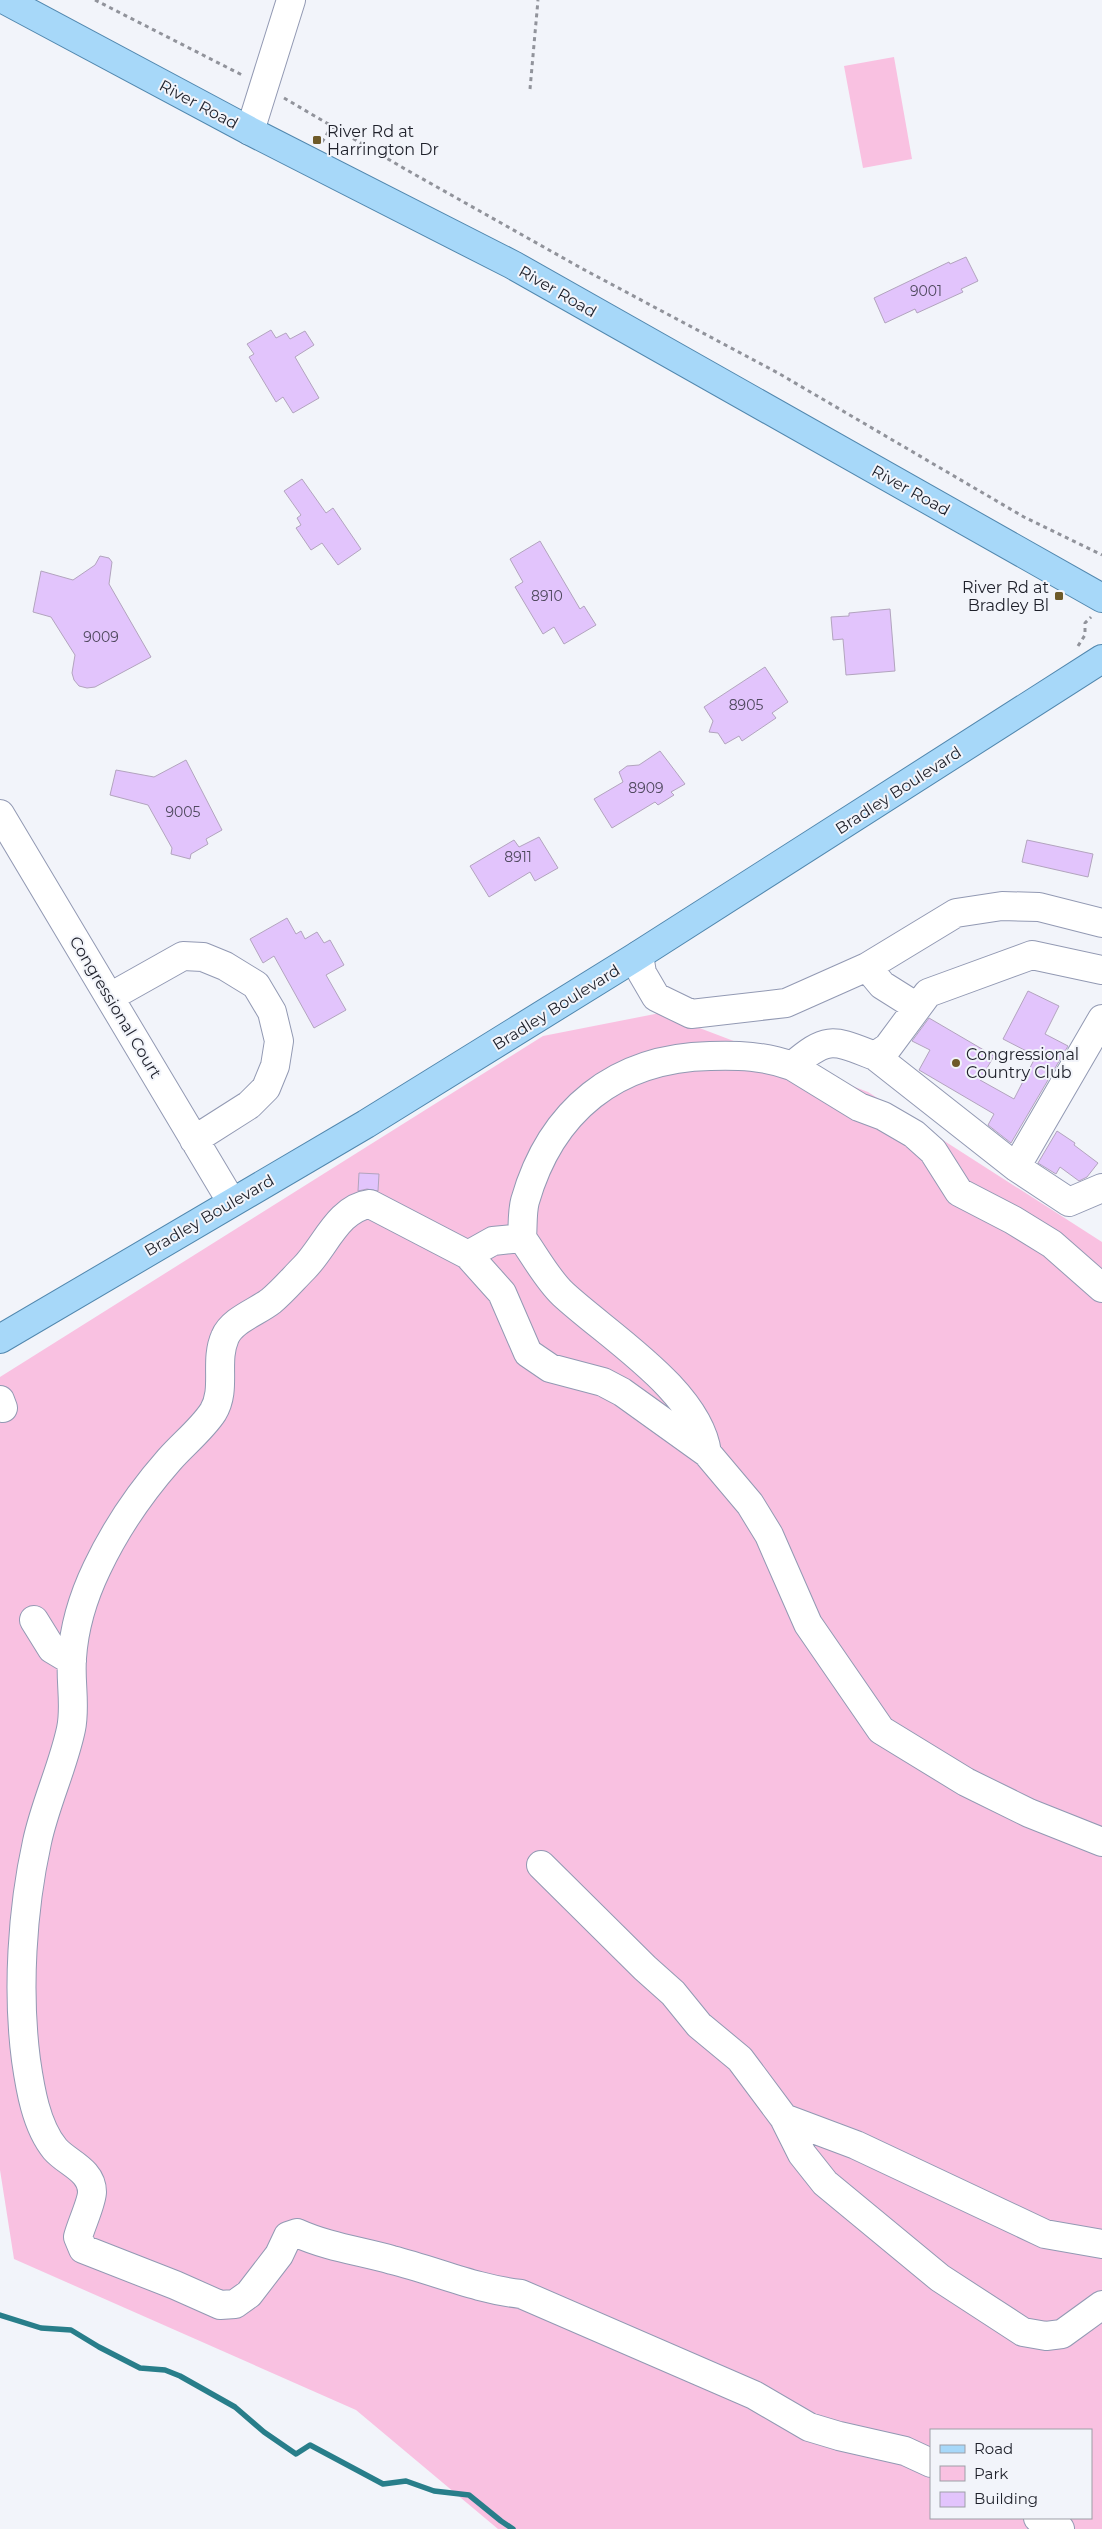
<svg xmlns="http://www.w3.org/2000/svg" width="1102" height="2529" viewBox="0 0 1102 2529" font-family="Montserrat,sans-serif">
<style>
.green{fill:#f9c1e1;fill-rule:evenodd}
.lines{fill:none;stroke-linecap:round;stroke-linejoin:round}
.stream{stroke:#287e8a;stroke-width:5.5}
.building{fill:#e2c4fc;stroke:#b2a4be}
.minor-casing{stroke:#9299b3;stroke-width:30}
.major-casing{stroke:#5187ae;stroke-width:30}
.path{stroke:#91939b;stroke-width:3;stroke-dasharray:4 4;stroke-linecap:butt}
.minor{stroke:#fff;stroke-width:28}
.major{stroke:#a7d8f9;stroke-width:28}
.poi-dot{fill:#6e5a29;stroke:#f2f4fa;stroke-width:2}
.labels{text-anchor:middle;stroke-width:4;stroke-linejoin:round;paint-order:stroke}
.number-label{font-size:14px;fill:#4f495e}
.street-label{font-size:16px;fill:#1e202a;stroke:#f2f4fa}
.poi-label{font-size:16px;fill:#1e202a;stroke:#f2f4fa;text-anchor:start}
</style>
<rect width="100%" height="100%" fill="#f2f4fa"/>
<path class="green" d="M 894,57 L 912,159 L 863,168 L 844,66 Z
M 660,1013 L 868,1092 L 1102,1242 L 1102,2529 L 498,2529 L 356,2410 L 14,2259 L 0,2170 L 0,1377 L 543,1036 ZM 931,2430 L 1091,2430 L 1091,2518 L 931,2518 Z"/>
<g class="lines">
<path class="stream" d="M 0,2315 L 41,2328 L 71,2330 L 99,2347 L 140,2368 L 165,2370 L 180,2376 L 235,2407 L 264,2432 L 296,2454 L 310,2445 L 383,2484 L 406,2481 L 434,2491 L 469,2495 L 501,2521 L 513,2529"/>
</g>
<path class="building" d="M 966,257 L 978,281 L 961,289 L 963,292 L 917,313 L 915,309 L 885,323 L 874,298 L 949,262 L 950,264 Z
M 271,330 L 276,338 L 286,333 L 290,339 L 305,331 L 314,345 L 295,357 L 319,398 L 293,413 L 283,397 L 276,402 L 249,357 L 254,354 L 247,344 Z
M 302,479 L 326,513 L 333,508 L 361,549 L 338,565 L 322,543 L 311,550 L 296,528 L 301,525 L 297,518 L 301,515 L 284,491 Z
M 540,541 L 580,609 L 584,606 L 596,625 L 564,644 L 554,627 L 543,634 L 515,587 L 523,582 L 510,559 Z
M 100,556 L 109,558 L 112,562 L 109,584 L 151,657 L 95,687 L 87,688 L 79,686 L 74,680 L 72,673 L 75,655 L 51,617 L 33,612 L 41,571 L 73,580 L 95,565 Z
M 890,609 L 895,671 L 846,675 L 843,639 L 833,640 L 831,617 L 849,616 L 849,613 Z
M 765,667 L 788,702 L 772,713 L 776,718 L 742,741 L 739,736 L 725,744 L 718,733 L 709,732 L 713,721 L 704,707 Z
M 660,751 L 685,784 L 671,792 L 674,795 L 658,805 L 655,802 L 612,828 L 594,799 L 623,782 L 619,772 L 627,766 L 639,765 Z
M 186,760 L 222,830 L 206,839 L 208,844 L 191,854 L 190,859 L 171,854 L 172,848 L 148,805 L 110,795 L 116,770 L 154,777 Z
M 539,837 L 558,868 L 535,881 L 530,872 L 489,897 L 470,866 L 514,840 L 519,847 Z
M 1027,840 L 1093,854 L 1088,877 L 1022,862 Z
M 287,918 L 296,934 L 301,931 L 305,939 L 317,932 L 324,943 L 330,940 L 344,965 L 326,975 L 346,1010 L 314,1028 L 274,956 L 263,963 L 250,939 Z
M 1028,991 L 1059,1006 L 1045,1034 L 1068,1046 L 1011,1143 L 988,1125 L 994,1114 L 919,1070 L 930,1050 L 912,1041 L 929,1018 L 994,1056 L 980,1080 L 1014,1099 L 1036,1056 L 1003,1039 Z
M 1057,1131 L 1075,1143 L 1074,1145 L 1098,1163 L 1087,1177 L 1079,1181 L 1060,1167 L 1056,1174 L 1038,1163 Z
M 359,1173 L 379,1174 L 378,1191 L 367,1189 L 358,1191 Z"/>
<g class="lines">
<g class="minor-casing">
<path id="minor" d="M 250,131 L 291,0
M 0,814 L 231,1201
M 639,955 L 642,973 L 656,997 L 691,1014 L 786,1003 L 867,967 L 956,913 L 1002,906 L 1039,907 L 1102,923
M 867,967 L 882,985 L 917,1007
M 1102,970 L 1032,955 L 928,993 L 888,1047 L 875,1056 L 1016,1167 L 1069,1202 L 1102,1188
M 110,997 L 183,956 L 203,957 L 225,966 L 256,985 L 272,1012 L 279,1041 L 275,1066 L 266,1088 L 249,1105 L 194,1140
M 875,1056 C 833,1040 828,1035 792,1066 C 764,1056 739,1055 710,1056 C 616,1058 551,1110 525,1201 C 522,1212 523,1226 522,1238 L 493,1241 L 468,1255 L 370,1204 C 338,1208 325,1247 304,1268 C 293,1279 283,1291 271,1301 C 257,1312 232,1320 225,1337 C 214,1362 227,1389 213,1412 C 202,1429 183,1444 169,1460 C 140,1493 116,1528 97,1568 C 84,1595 74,1628 72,1658 C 70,1682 76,1706 71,1729 C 63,1767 45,1804 37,1842 C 22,1910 17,1991 26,2060 C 30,2088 36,2126 55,2149 C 67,2163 92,2170 92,2192 C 92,2202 81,2225 78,2237 L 83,2249 L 175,2285 L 220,2305 L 235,2304 L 249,2294 L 279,2255 L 288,2236 L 297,2233 C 328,2247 360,2251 392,2260 C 436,2271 476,2289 521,2294 L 754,2395 L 809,2427 L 839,2436 L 905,2451 L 931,2463
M 792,1066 L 859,1107 L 883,1116 L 914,1134 L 933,1151 L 959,1192 L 1013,1220 L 1052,1244 L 1102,1288
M 1016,1167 L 1102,1019
M 522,1238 C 535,1256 547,1279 563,1294 C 607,1335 699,1391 707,1453
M 468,1255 L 502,1293 L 528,1353 L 550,1368 L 603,1382 L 622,1392 L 707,1453 L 750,1504 L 769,1535 L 808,1624 L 881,1730 L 966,1782 L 1029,1813 L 1102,1842
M 0,1400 L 3,1408
M 34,1620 L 52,1649 L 72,1661
M 541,1865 L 645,1968 L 673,1993 L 699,2025 L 740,2059 L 784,2118 L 802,2154 L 825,2183 L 940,2278 L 1023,2332 L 1046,2336 L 1062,2334 L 1102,2305
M 784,2118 L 856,2145 L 1045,2234 L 1102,2244
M 1038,2518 L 1060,2529"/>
</g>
<g class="major-casing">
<path id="major" d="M 5,0 L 250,131 L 513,265 L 1102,598
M 0,1339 L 366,1124 L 634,958 L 1102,659"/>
</g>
<path class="path" d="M 95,0 L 244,76
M 530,89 L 538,0
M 284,98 L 405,169 L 581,268 L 778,373 L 1024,517 L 1102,555
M 322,142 L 332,126
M 1078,646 L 1085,635 L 1085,623 L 1091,617"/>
<use href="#minor" class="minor"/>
<use href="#major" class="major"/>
</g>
<g class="poi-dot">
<rect x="312" y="135" width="10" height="10" rx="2.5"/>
<rect x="1054" y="591" width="10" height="10" rx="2.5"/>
<circle cx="956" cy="1063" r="5"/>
</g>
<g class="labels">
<g class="number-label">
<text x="926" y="296">9001</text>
<text x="547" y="601">8910</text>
<text x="101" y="642">9009</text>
<text x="746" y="710">8905</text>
<text x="646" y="793">8909</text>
<text x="183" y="817">9005</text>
<text x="518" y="862">8911</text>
</g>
<g class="street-label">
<text transform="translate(199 104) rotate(28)" y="6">River Road</text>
<text transform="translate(558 291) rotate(30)" y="6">River Road</text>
<text transform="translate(911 490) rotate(29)" y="6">River Road</text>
<text transform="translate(898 790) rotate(-33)" y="6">Bradley Boulevard</text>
<text transform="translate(116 1007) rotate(59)" y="6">Congressional Court</text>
<text transform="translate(556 1007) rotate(-32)" y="6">Bradley Boulevard</text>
<text transform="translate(209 1215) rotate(-30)" y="6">Bradley Boulevard</text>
</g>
<g class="poi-label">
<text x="327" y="137">River Rd at<tspan x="327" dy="18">Harrington Dr</tspan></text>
<text x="1049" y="593" text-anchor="end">River Rd at<tspan x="1049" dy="18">Bradley Bl</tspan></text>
<text x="966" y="1060">Congressional<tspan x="966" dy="18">Country Club</tspan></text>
</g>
</g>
<rect x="930" y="2429" width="162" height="90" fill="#f2f4fa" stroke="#9d9fa7"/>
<rect x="940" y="2445" width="25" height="8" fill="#a7d8f9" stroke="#9d9fa7"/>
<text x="974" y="2454" font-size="15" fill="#1e202a">Road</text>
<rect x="940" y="2466" width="25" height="15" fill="#f9c1e1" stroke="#9d9fa7"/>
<text x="974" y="2479" font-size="15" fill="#1e202a">Park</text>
<rect x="940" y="2492" width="25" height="15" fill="#e2c4fc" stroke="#9d9fa7"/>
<text x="974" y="2504" font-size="15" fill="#1e202a">Building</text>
</svg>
